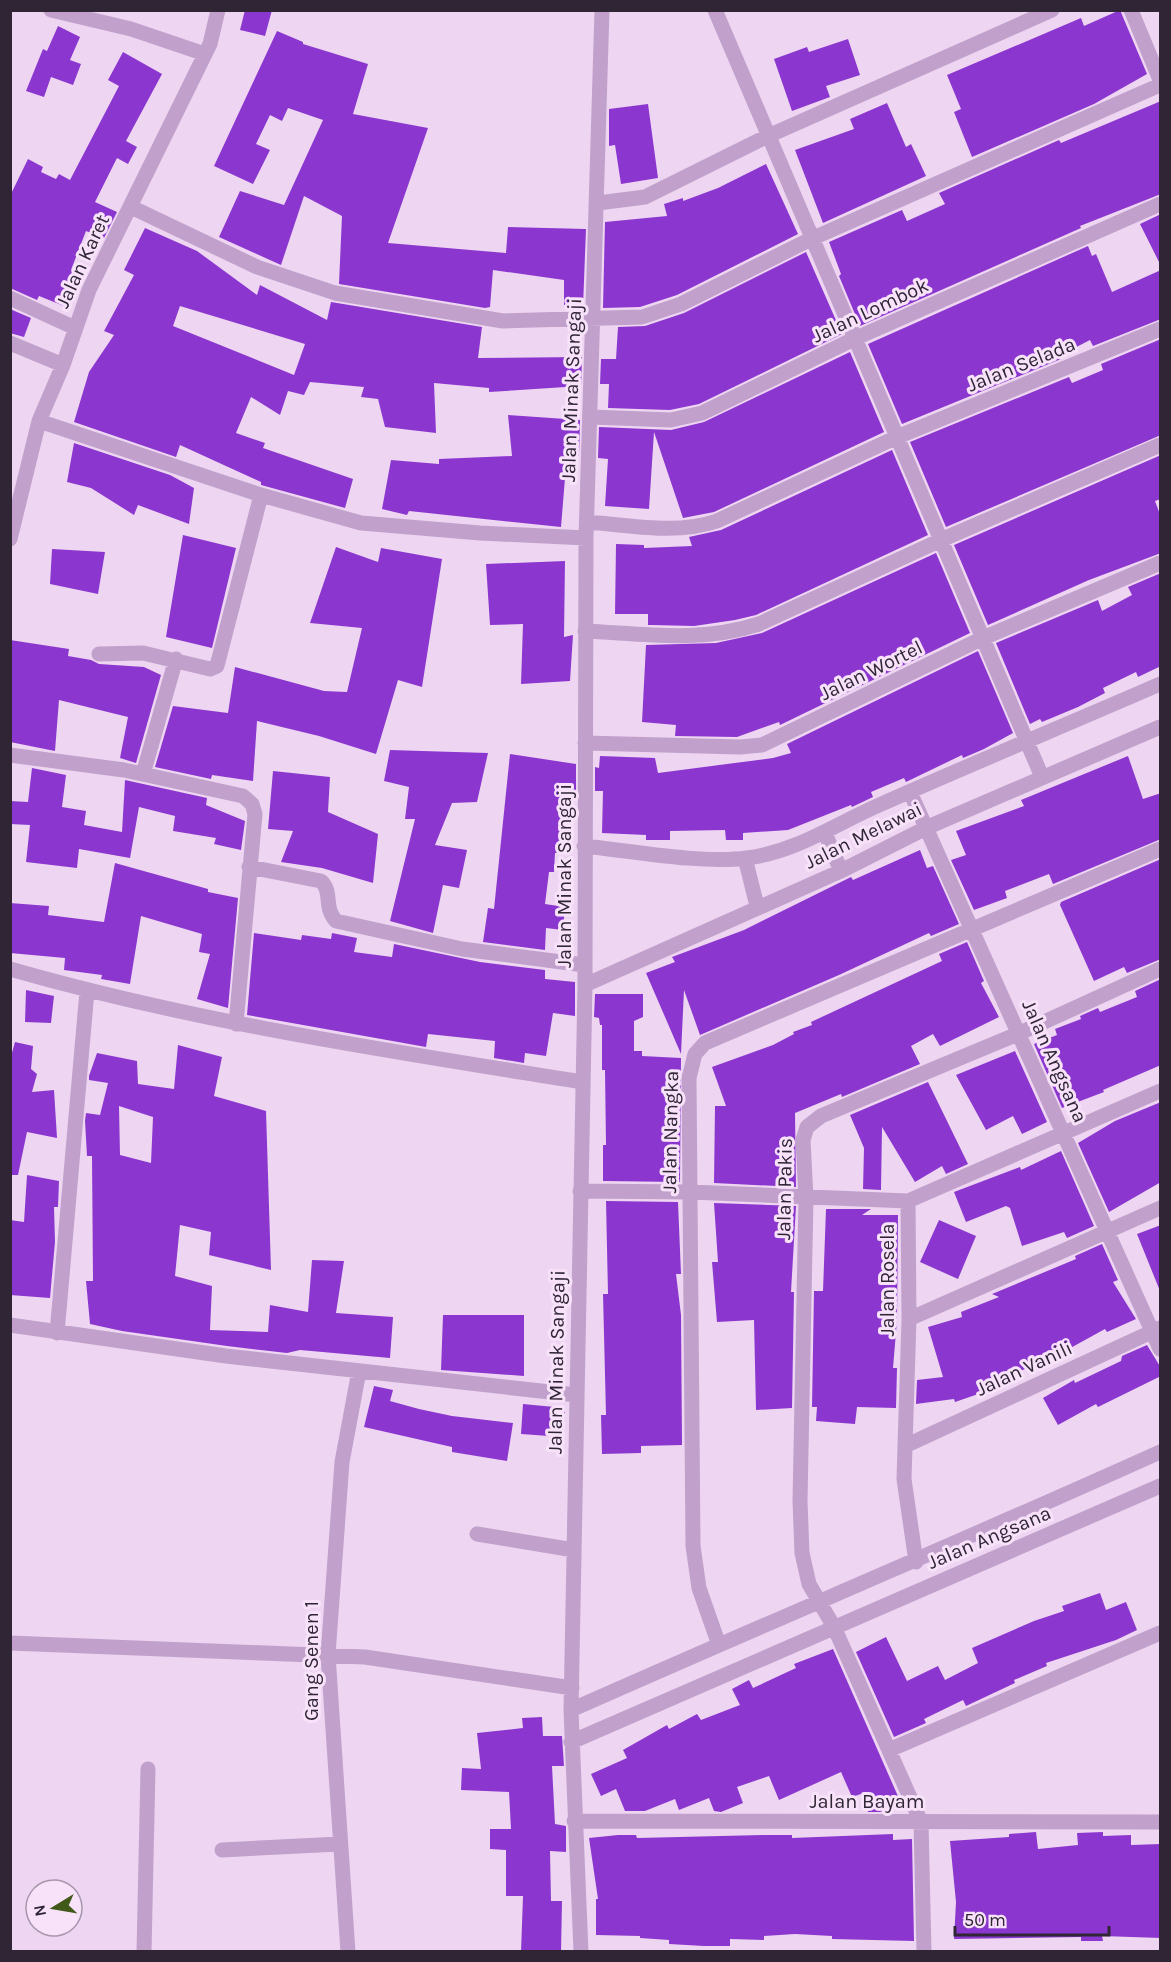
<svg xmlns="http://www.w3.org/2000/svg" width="1171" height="1962" viewBox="0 0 1171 1962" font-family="Karla,sans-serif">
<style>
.building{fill:#8b37cf;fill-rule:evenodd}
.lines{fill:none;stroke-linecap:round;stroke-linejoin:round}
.minor{stroke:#c1a1cb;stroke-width:15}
.labels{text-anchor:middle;stroke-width:6;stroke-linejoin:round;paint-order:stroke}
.street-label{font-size:20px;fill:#2f2535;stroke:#f7e2fa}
</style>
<rect width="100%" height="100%" fill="#eed6f2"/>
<path class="building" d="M 245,10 L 272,10 L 265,36 L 240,30 Z
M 1120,10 L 1147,74 L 1094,104 L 972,157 L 954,112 L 961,109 L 947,75 L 1081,18 L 1084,26 Z
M 58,26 L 80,37 L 70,60 L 81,64 L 73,85 L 51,77 L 44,97 L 26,91 L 43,49 L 47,51 Z
M 277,31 L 303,42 L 303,44 L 368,64 L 353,114 L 428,128 L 388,243 L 506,253 L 508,227 L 586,229 L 583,307 L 564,305 L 564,280 L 493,270 L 490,307 L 485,308 L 339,284 L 342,216 L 304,196 L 281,265 L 219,237 L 240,191 L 284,205 L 323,120 L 288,108 L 282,121 L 270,115 L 256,144 L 270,150 L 253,184 L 214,166 Z
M 848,39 L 860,75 L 826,86 L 830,97 L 792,111 L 774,59 L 807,47 L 809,52 Z
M 123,52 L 162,74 L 126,141 L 137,147 L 128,164 L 117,158 L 95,202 L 117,212 L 104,238 L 86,231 L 71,270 L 84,275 L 69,308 L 39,296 L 37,300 L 10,288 L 10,196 L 28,159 L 43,167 L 41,172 L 56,179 L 59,174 L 70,180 L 119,86 L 108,80 Z
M 1161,101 L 1161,194 L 1080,226 L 1081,228 L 860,326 L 839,276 L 841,274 L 829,242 L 902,210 L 907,221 L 945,204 L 939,193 L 1059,140 L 1061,143 Z
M 887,103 L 906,147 L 911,144 L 926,176 L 823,223 L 795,150 L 854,129 L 850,119 Z
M 648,104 L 658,178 L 621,184 L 615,145 L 609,146 L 609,109 Z
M 766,164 L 798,234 L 677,295 L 640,307 L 603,308 L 605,222 L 667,216 L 664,204 L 683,198 L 683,201 L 718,188 Z
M 1161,214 L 1161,266 L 1140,224 Z
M 145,228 L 197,251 L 257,295 L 260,285 L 327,320 L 331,302 L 482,327 L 478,358 L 582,357 L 581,386 L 489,392 L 489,388 L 434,383 L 436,433 L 385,427 L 378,399 L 361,397 L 364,387 L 310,382 L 304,395 L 288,391 L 280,415 L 251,397 L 236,433 L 265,443 L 263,448 L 353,479 L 345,508 L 261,485 L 261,482 L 180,445 L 176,457 L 74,422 L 89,372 L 114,335 L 104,331 L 134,275 L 124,270 ZM 180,306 L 305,344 L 294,375 L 173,326 Z
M 1088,246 L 1092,256 L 1096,254 L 1112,292 L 1161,270 L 1161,319 L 1093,346 L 1090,340 L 1059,356 L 1061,359 L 902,424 L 868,344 Z
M 806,252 L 842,334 L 699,404 L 670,410 L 608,408 L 609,384 L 600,384 L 601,359 L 616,359 L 618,327 L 645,326 L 684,313 Z
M 10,309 L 31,318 L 24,337 L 10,333 Z
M 1161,339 L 1161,435 L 946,527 L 910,442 L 1069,377 L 1072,383 L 1103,370 L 1101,364 Z
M 850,352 L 884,432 L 714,512 L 683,518 L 654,432 L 649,509 L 605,506 L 608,459 L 598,458 L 599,427 L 671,430 L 704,422 Z
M 508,415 L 580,420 L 579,456 L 567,454 L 561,527 L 409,511 L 407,515 L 382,509 L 391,460 L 439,464 L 439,459 L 512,456 Z
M 74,443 L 170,475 L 194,488 L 189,524 L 138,505 L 134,515 L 91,488 L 67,482 Z
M 892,450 L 928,535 L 756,615 L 735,620 L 694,626 L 652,625 L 648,625 L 648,614 L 615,614 L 616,544 L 644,545 L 644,548 L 692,546 L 689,537 L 721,530 Z
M 1161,455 L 1161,499 L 1155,501 L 1161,517 L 1161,553 L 1089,580 L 988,625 L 954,545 Z
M 183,535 L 236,548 L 212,648 L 166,637 Z
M 336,547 L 378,562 L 381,548 L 442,559 L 422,687 L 398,680 L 376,754 L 319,736 L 257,721 L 253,781 L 212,775 L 211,779 L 155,767 L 173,706 L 228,713 L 235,667 L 324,691 L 347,692 L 362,628 L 310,623 Z
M 52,549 L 105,552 L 98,594 L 50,584 Z
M 936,553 L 970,633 L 780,725 L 779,722 L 737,737 L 675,736 L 676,725 L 642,722 L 646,645 L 716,643 L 762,633 Z
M 565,561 L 564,637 L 573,635 L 570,681 L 521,684 L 523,624 L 490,625 L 486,564 Z
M 1161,573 L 1161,666 L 1138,677 L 1136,672 L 1103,688 L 1105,693 L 1078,707 L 1042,722 L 1040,719 L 1030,724 L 996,643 L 1098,600 L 1102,611 L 1132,595 L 1128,587 Z
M 10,640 L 69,649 L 68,656 L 91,660 L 99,664 L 144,667 L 161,675 L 136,763 L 120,758 L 128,717 L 59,700 L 55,751 L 10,742 Z
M 978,651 L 1013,733 L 984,749 L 963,758 L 962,755 L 906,782 L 904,778 L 871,792 L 873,797 L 852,807 L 851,805 L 788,830 L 743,833 L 743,840 L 726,840 L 725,830 L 670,831 L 670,840 L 646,840 L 646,835 L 602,833 L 603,791 L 595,791 L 595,767 L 599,768 L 600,756 L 655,758 L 658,773 L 773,758 L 791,753 L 787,744 Z
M 390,750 L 488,753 L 477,802 L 452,803 L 435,845 L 467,850 L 459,888 L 443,885 L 433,933 L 390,921 L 415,819 L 405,819 L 409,787 L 384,781 Z
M 510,754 L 576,764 L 576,790 L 573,790 L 569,810 L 565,809 L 560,853 L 555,853 L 554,872 L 549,872 L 545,904 L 565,907 L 563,930 L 546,928 L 545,950 L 483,942 L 488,908 L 494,909 Z
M 1128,756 L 1143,799 L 1161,793 L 1161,839 L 1053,884 L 1049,874 L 1005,891 L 1007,898 L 974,910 L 951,860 L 966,855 L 956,831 L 1024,806 L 1021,800 Z
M 32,768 L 66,775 L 62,807 L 86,811 L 84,825 L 122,832 L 125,780 L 207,798 L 206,805 L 245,821 L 241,850 L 214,844 L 216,838 L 173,831 L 175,816 L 139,807 L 130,858 L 79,849 L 77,868 L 26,862 L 30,825 L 10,824 L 10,801 L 28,802 Z
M 273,771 L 330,777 L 328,812 L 378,834 L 373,883 L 322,868 L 281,862 L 293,831 L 268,829 Z
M 920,850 L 927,868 L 933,866 L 959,924 L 931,936 L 929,933 L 839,975 L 700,1035 L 684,990 L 681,1054 L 646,973 L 675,962 L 672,957 L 744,930 L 851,877 L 853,880 Z
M 1161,859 L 1161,959 L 1127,973 L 1124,967 L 1094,981 L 1060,905 L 1061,902 Z
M 115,863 L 208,889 L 208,892 L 238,898 L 228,1008 L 197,999 L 210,954 L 199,952 L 202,934 L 141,916 L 130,984 L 101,979 L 102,975 L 64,970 L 65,958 L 10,953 L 10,903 L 49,906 L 48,915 L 104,922 Z
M 254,933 L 301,940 L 302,935 L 331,939 L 332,933 L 357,938 L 354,952 L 392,957 L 394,944 L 480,962 L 545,970 L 545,979 L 575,982 L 575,1016 L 553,1013 L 546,1056 L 525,1053 L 524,1063 L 494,1058 L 495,1041 L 428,1034 L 426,1047 L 247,1015 Z
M 967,942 L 984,981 L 981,983 L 999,1017 L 940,1046 L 933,1034 L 911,1046 L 920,1064 L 842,1097 L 841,1094 L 795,1113 L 796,1187 L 714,1183 L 715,1106 L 726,1106 L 712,1067 L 773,1045 L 794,1034 L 793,1032 L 812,1025 L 811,1022 L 942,961 L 939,954 Z
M 1161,979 L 1161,1065 L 1103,1090 L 1104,1092 L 1062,1108 L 1034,1044 L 1057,1035 L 1055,1029 L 1081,1019 L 1080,1016 L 1098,1008 L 1100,1012 L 1137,997 L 1135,991 Z
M 26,990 L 54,996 L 51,1023 L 25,1022 Z
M 595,994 L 643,994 L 643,1017 L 634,1021 L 634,1051 L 642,1051 L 642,1056 L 681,1058 L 680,1182 L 603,1181 L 603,1145 L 606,1145 L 605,1070 L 602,1070 L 602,1025 L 600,1025 L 599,1018 L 594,1017 Z
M 15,1042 L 33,1046 L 31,1069 L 37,1074 L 32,1092 L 54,1090 L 57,1138 L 27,1132 L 18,1175 L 10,1175 L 10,1060 Z
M 178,1045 L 222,1057 L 214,1096 L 266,1111 L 271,1270 L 209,1255 L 211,1232 L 180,1225 L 175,1276 L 212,1286 L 210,1330 L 268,1332 L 270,1305 L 308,1312 L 312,1260 L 344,1261 L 336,1313 L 393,1317 L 390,1358 L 300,1350 L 287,1353 L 227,1346 L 122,1331 L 90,1324 L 86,1281 L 93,1281 L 92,1156 L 87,1156 L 85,1121 L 86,1113 L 100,1115 L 108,1083 L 89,1080 L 89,1076 L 97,1053 L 137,1061 L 138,1084 L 174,1089 ZM 119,1106 L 153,1117 L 151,1163 L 120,1155 Z
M 1015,1051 L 1047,1122 L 1022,1134 L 1013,1116 L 986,1130 L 956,1075 Z
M 928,1082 L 968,1164 L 946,1174 L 942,1166 L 915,1182 L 882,1127 L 881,1190 L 863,1189 L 864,1148 L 850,1115 Z
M 1161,1102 L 1161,1182 L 1109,1212 L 1078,1143 L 1115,1121 Z
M 1061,1151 L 1094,1226 L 1067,1238 L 1064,1232 L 1022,1246 L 1010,1208 L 1006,1206 L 966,1222 L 954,1192 L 1020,1167 L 1021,1170 Z
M 27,1175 L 59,1181 L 58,1207 L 54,1207 L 55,1242 L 50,1298 L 10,1295 L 10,1220 L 24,1222 Z
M 606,1201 L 678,1202 L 681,1274 L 676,1274 L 681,1315 L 682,1445 L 641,1446 L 641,1453 L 602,1454 L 601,1415 L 606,1415 L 603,1294 L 608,1294 Z
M 714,1203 L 796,1206 L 791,1292 L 794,1292 L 792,1408 L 756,1410 L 754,1320 L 717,1322 L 712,1262 L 718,1262 Z
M 826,1209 L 871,1209 L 862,1215 L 898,1215 L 897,1320 L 893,1368 L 897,1368 L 896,1408 L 857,1407 L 855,1424 L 816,1421 L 817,1407 L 812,1407 L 814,1291 L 823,1291 Z
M 939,1220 L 976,1236 L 958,1279 L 920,1262 Z
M 1161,1225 L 1161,1291 L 1160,1291 L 1137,1234 Z
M 1102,1244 L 1118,1280 L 1113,1282 L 1136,1319 L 1107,1332 L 1105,1329 L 1065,1351 L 985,1387 L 987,1391 L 955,1402 L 954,1399 L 916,1404 L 917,1380 L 943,1377 L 928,1327 L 962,1317 L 961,1312 L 999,1297 L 992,1294 L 1076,1259 L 1075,1256 Z
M 443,1315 L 524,1315 L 524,1376 L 441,1370 Z
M 1147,1345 L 1161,1368 L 1161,1376 L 1098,1407 L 1096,1404 L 1058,1425 L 1043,1398 L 1074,1380 L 1075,1383 L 1121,1361 L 1122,1356 Z
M 374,1386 L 393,1390 L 390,1401 L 419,1409 L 452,1416 L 513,1423 L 507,1461 L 452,1452 L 452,1447 L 364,1427 Z
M 523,1404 L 565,1408 L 563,1437 L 521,1434 Z
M 1100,1593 L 1106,1610 L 1126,1602 L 1137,1630 L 1116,1640 L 1046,1663 L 1047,1666 L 1014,1680 L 1015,1683 L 966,1706 L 963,1700 L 924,1719 L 926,1723 L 894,1737 L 856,1652 L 886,1637 L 907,1681 L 938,1666 L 945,1680 L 978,1663 L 972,1648 L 1034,1621 L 1064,1611 L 1062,1606 Z
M 833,1649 L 901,1803 L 880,1812 L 868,1812 L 861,1794 L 852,1797 L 841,1772 L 779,1800 L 769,1776 L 737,1787 L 743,1803 L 721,1812 L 714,1811 L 709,1798 L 679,1810 L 675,1799 L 645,1811 L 625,1811 L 616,1789 L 601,1796 L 591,1774 L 627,1758 L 623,1750 L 667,1725 L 669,1729 L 697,1714 L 701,1720 L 740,1705 L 732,1689 L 749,1680 L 753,1688 L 796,1668 L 794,1664 Z
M 542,1717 L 543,1736 L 562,1736 L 564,1766 L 552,1766 L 555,1824 L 566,1826 L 566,1852 L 550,1851 L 551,1901 L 562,1901 L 561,1952 L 521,1952 L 523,1896 L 506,1896 L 506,1850 L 490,1849 L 490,1829 L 511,1829 L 509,1792 L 461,1790 L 462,1768 L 481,1769 L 477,1733 L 523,1728 L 522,1718 Z
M 1036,1832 L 1038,1849 L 1078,1845 L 1077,1833 L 1103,1832 L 1103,1836 L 1131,1835 L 1131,1845 L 1161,1844 L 1161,1938 L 1102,1936 L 1103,1941 L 1081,1941 L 1081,1937 L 954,1939 L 956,1902 L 950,1841 L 1009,1837 L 1009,1834 Z
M 893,1834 L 893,1840 L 912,1839 L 914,1941 L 832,1939 L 832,1936 L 795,1934 L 764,1936 L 764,1940 L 730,1939 L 730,1946 L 704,1946 L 669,1944 L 669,1940 L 640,1938 L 640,1936 L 596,1935 L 596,1899 L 598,1899 L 589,1838 L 618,1835 L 636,1835 L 637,1838 L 763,1835 L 792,1835 L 792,1838 Z"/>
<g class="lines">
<path class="minor" d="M 51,10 L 131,29 L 205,54
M 715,10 L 1042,777
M 1131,10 L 1160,80
M 598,203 L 645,197 L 768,136 L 1052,10
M 131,207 L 257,267 L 335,293 L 503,321 L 642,317 L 681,304 L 811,239 L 1160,85
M 10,298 L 75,328
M 10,343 L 63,365
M 591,417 L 671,420 L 702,413 L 854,339 L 1160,204
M 39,421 L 261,495 L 361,523 L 480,533 L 586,538
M 587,522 C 630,525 676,535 717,521 L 897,437 L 1160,329
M 10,539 L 39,421 L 63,365 L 89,290 L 210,44 L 218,10
M 585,631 C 646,634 700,643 759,624 L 941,540 L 1160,445
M 99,654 L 143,653 L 210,669 L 217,666 L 261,495
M 585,743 L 740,747 L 762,745 L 983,638 L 1160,563
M 10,755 L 124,770 L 243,796 L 252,804 L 255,814 L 236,1024
M 143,774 L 176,659
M 910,792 L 1160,1349
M 825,833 L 841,871
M 584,846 C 632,851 701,864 747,858 C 795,852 834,825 877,806 C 971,764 1066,725 1160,684
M 745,858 L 757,906
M 249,867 L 321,881 C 333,892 323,907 336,921 L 462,949 L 584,965
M 10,969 C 198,1023 390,1051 582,1082
M 585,985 L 841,871 L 928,827 L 1160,727
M 580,1191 L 690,1192 L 908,1201
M 909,1319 L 1160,1208
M 10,1325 L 226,1356 L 577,1395
M 57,1333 L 87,991
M 905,1446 L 1160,1328
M 477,1534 L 574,1550
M 916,1562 L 904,1479 L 909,1319 L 908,1201 L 1160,1091
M 10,1643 L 365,1657 L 572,1688
M 719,1645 L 699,1588 L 693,1546 L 689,1078 L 695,1054 L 705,1043 L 1160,849
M 571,1710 C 767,1623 965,1540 1160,1452
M 571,1742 L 1160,1486
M 889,1750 L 1160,1633
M 574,1821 L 1160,1822
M 222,1850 L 339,1844
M 144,1952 L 148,1769
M 348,1952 L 328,1655 L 342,1462 L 359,1371
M 581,1952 L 571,1710 L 585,985 L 586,538 L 602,10
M 924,1952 L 921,1822 L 834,1627 L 809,1584 L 802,1553 L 800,1501 L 806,1198 L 803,1140 L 807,1127 L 821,1116 L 1020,1033 L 1160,969"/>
</g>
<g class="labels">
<g class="street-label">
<text transform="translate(82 261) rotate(-65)" y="7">Jalan Karet</text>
<text transform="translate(870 310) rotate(-25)" y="7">Jalan Lombok</text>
<text transform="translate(1021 364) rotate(-22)" y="7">Jalan Selada</text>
<text transform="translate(571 390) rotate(-88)" y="7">Jalan Minak Sangaji</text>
<text transform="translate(871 670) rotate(-26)" y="7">Jalan Wortel</text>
<text transform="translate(863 835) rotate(-26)" y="7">Jalan Melawai</text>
<text transform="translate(564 876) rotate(-90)" y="7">Jalan Minak Sangaji</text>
<text transform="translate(1055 1061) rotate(66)" y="7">Jalan Angsana</text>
<text transform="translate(670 1132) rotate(-89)" y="7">Jalan Nangka</text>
<text transform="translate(784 1189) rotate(-89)" y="7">Jalan Pakis</text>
<text transform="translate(887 1280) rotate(-90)" y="7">Jalan Rosela</text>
<text transform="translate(556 1362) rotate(-89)" y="7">Jalan Minak Sangaji</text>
<text transform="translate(1024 1368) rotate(-25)" y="7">Jalan Vanili</text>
<text transform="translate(989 1537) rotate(-23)" y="7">Jalan Angsana</text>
<text transform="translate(311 1661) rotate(-90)" y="7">Gang Senen 1</text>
<text x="867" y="1808">Jalan Bayam</text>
</g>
</g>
<rect width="1171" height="1962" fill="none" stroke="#2f2535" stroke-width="24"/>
<g transform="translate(54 1908) rotate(259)"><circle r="28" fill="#f7e2fa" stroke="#a796ab" stroke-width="1.5"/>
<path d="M0-4.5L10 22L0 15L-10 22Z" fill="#405818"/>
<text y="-9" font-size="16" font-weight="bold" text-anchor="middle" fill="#2f2535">N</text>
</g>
<path d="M955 1926v9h154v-9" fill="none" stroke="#2f2535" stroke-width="3"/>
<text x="964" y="1926" font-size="18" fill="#2f2535" stroke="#f7e2fa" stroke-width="4.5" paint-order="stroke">50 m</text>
</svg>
